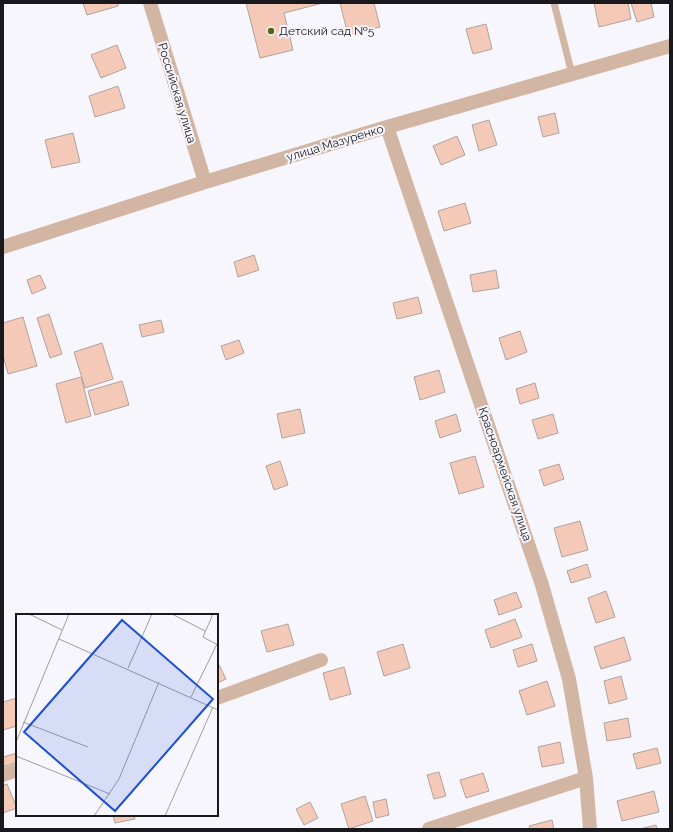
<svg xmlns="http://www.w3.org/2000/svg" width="673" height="832" viewBox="0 0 673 832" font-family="Raleway,sans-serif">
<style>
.building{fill:#f5c9b8;stroke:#afa39e}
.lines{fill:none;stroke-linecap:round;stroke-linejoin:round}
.service{stroke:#d2b5a3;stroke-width:7}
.minor{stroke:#d2b5a3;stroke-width:14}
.poi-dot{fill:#556711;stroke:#f8f6fd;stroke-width:1.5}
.labels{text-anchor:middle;stroke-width:4;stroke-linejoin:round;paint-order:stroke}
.poi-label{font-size:12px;fill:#19181c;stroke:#f8f6fd;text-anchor:start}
.street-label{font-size:12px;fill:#19181c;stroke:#f8f6fd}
.inset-road{fill:none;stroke:#9f9da3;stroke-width:1}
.view{fill:#1d4ed8;fill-opacity:0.15;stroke:#1d4ed8;stroke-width:2}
.inset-edge{fill:none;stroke:#19181c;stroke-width:2}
</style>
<rect width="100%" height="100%" fill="#f8f6fd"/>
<path class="building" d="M 83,3 L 118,3 L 118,6 L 87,15 Z
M 246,3 L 323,3 L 284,13 L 293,50 L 260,58 Z
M 340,3 L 374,3 L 380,27 L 348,35 Z
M 594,3 L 628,3 L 631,19 L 599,27 Z
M 631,3 L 651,3 L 654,17 L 637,22 Z
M 486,24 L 492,49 L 473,54 L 466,29 Z
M 117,45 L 126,68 L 101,78 L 91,55 Z
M 118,86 L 125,108 L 95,117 L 89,96 Z
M 555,113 L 559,133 L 543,137 L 538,117 Z
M 489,120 L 497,145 L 479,151 L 472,125 Z
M 73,133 L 80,162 L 52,168 L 45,140 Z
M 457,136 L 465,155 L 441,165 L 433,146 Z
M 465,203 L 471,223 L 444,231 L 438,211 Z
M 254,255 L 259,270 L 238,277 L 234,262 Z
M 496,270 L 499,288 L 473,292 L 470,275 Z
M 40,275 L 46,288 L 32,294 L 27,280 Z
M 418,297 L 422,313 L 397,319 L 393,303 Z
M 49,314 L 62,354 L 50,358 L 37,318 Z
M 23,317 L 37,366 L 8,374 L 3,355 L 3,323 Z
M 161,320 L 164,332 L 142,337 L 139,325 Z
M 520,331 L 527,352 L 506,360 L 499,338 Z
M 239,340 L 244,353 L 226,360 L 221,346 Z
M 102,343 L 113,379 L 85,388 L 74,352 Z
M 439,370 L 445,392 L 420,400 L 414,377 Z
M 81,377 L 91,416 L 66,423 L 56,384 Z
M 122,381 L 129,405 L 95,415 L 88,391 Z
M 535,383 L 539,398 L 520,404 L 516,389 Z
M 300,409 L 305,433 L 282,438 L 277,414 Z
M 456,414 L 461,431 L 440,438 L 435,421 Z
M 553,414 L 558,433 L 538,439 L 532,420 Z
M 475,456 L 484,487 L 459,494 L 450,463 Z
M 280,461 L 288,485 L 274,490 L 266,466 Z
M 559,464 L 564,479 L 544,486 L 539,470 Z
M 580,521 L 588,550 L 562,557 L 554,528 Z
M 587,564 L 591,577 L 571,583 L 567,571 Z
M 606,591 L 615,617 L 596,623 L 588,598 Z
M 516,592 L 522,607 L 499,615 L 494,600 Z
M 515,619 L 522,637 L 491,648 L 485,630 Z
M 288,624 L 294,645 L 267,652 L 261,631 Z
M 624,637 L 631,660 L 601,669 L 594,647 Z
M 403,644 L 410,668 L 384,676 L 377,652 Z
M 532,644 L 537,661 L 518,667 L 513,650 Z
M 217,661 L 226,679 L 217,683 Z
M 344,667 L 351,694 L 330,700 L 323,673 Z
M 621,676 L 627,699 L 609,704 L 604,681 Z
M 547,681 L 555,706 L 527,715 L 519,691 Z
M 17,698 L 17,726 L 3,730 L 3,702 Z
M 628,718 L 631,737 L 607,741 L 604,723 Z
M 560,742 L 564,763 L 542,767 L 538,747 Z
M 657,748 L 661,763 L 637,769 L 633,754 Z
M 17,753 L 17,762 L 3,767 L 3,757 Z
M 439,772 L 446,796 L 434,799 L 427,775 Z
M 483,773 L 489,791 L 466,798 L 460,780 Z
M 7,784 L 17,808 L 3,813 L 3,785 Z
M 654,791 L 659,812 L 622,821 L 617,801 Z
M 365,796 L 373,821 L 349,829 L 341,804 Z
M 386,799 L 389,815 L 376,818 L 373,802 Z
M 310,802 L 318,818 L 304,825 L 296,809 Z
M 113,815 L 134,815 L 135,819 L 115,823 Z
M 552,820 L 554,829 L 530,829 L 529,826 Z
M 656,825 L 657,829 L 640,829 Z"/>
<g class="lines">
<path class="service" d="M 554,3 L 572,74"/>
<path class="minor" d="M 150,3 L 205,182
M 387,127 L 542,585 L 569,679 L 586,778 L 590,829
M 3,247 L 205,182 L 387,127 L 670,46
M 217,698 L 321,660
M 3,775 L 17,770
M 429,829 L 586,778"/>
</g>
<circle class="poi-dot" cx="271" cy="31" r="4"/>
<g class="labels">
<g class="poi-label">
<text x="279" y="35">Детский сад №5</text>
</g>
<g class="street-label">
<text transform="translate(177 93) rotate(73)" y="4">Российская улица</text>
<text transform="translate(335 143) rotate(-17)" y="4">улица Мазуренко</text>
<text transform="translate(505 474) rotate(71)" y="4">Красноармейская улица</text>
</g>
</g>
<g transform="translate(16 614)">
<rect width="202" height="202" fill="#f8f6fd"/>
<path class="inset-road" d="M 13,0 L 46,16M 156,0 L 189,17M 197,0 L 187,23 L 202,31M 43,25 L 202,96M 112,54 L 136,0M 175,83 L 201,30M 7,108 L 72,133M 0,128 L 53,0M 0,142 L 94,180M 0,151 L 0,184M 78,202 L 103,165 L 143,68M 149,202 L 197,93"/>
<path class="view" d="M 106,6 L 197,85 L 99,197 L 8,118 Z"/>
<rect width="202" height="202" class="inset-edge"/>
</g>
<rect width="673" height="832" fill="none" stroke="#19181c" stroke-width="8"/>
</svg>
